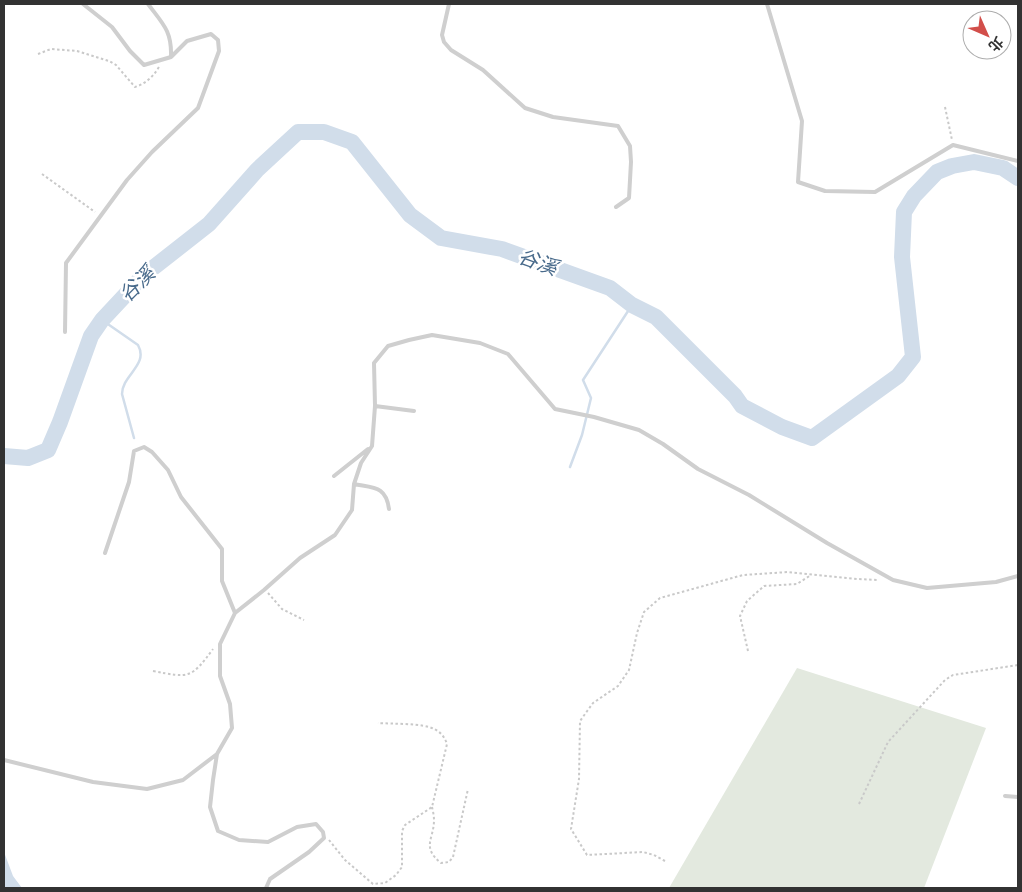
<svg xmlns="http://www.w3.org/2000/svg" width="1022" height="892" viewBox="0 0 1022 892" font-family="Jost,'Noto Sans TC',sans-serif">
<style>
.green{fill:#e3e9df}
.water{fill:#d1ddea}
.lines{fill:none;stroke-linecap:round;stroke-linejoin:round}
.stream{stroke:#d1ddea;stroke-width:2.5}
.river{stroke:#d1ddea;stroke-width:16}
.path{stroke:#c9c9c9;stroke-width:2;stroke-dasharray:2.5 2.5;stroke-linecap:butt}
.service{stroke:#cfcfcf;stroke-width:4}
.labels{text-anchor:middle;stroke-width:5;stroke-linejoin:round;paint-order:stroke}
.water-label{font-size:20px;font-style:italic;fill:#486a8b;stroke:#fff}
</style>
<rect width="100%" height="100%" fill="#fff"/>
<path class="green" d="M 797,668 L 986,728 L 924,888 L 669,888 Z"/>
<path class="water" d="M 4,852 L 13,876 L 22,888 L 4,888 Z"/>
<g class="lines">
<path class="stream" d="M 102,320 L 138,345 C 149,365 122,375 122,394 L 134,438
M 570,467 L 582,435 L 591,398 L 583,380 L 632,305"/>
<path class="river" d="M 4,456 L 28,458 L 48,450 L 60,422 L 91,336 L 102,320 L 144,275 L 209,224 L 257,170 L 298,132 L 324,132 L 352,142 L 410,215 L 441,238 L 502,249 L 610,288 L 632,305 L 656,317 L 735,396 L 742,406 L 782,427 L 812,438 L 898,376 L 913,357 L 902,257 L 904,212 L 914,196 L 937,172 L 952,166 L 974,162 L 1003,168 L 1018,178"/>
<path class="path" d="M 38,54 L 51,49 L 77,51 L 109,61 L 116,65 L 135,87 C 145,84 153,77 159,67
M 945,107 L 952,140
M 42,174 L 95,212
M 268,593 L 282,609 L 304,620
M 748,651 L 740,616 L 747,601 L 764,586 L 797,584 L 811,575
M 153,671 C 189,678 191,679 213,649
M 859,804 L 888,742 L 945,680 L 953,675 L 1018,665
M 432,807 C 433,811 434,816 434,820 C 434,839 421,847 441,863 L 449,862 L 453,857 L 468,789
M 329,840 L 345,860 L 373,884 L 385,883 L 396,875 L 402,867 L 402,831 L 405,825 L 432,807 L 447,744 C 445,738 441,732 434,729 C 424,723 391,724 378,723
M 665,861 L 654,855 L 643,852 L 587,855 L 571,829 L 579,779 L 580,721 L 593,703 L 618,686 L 629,670 L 637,633 L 644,612 L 660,598 L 743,575 L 788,572 L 857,579 L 878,580"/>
<path class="service" d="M 148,4 C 163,24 172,31 171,57
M 449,4 L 442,35 L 444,42 L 451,50 L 483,70 L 525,108 L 553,117 L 618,126 L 630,146 L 631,162 L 629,198 L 616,207
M 767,4 L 802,121 L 798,182 L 825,191 L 875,192 L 953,145 L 1018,161
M 65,332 L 66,263 L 127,180 L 152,152 L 198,108 L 219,51 L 218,40 L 211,34 L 187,41 L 171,57 L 144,65 L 130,51 L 112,27 L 83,4
M 375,406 L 414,411
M 334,476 L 368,449
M 354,484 C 374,488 386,486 389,509
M 105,553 L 129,482 L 134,451 L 144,447 L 152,452 L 168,470 L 181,497 L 222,549 L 222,581 L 235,613
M 4,760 L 93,782 L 147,789 L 183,780 L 217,754
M 1005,796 L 1018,797
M 266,888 L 270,879 L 309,852 L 324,838 L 323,832 L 316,824 L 297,827 L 268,842 L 239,840 L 218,831 L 210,807 L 213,780 L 217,754 L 232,728 L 230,704 L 220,676 L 220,644 L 235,613 L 264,590 L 300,558 L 335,535 L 352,510 L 354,484 L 361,463 L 372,446 L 375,406 L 374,363 L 388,346 L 409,340 L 432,335 L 480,343 L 508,354 L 555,409 L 594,417 L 639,430 L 663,444 L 698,469 L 749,495 L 827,543 L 893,580 L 927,588 L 996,582 L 1018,576"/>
</g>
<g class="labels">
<g class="water-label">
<text transform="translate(538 262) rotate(20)" y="7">谷溪</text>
<text transform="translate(137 284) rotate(-45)" y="7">谷溪</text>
</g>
</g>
<rect width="1022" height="892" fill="none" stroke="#323232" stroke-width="10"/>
<g transform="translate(987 35) rotate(135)"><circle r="24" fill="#ffffff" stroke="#adadad"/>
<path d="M0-4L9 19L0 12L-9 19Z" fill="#d24e4a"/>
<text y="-8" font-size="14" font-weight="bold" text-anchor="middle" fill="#323232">北</text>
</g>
</svg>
